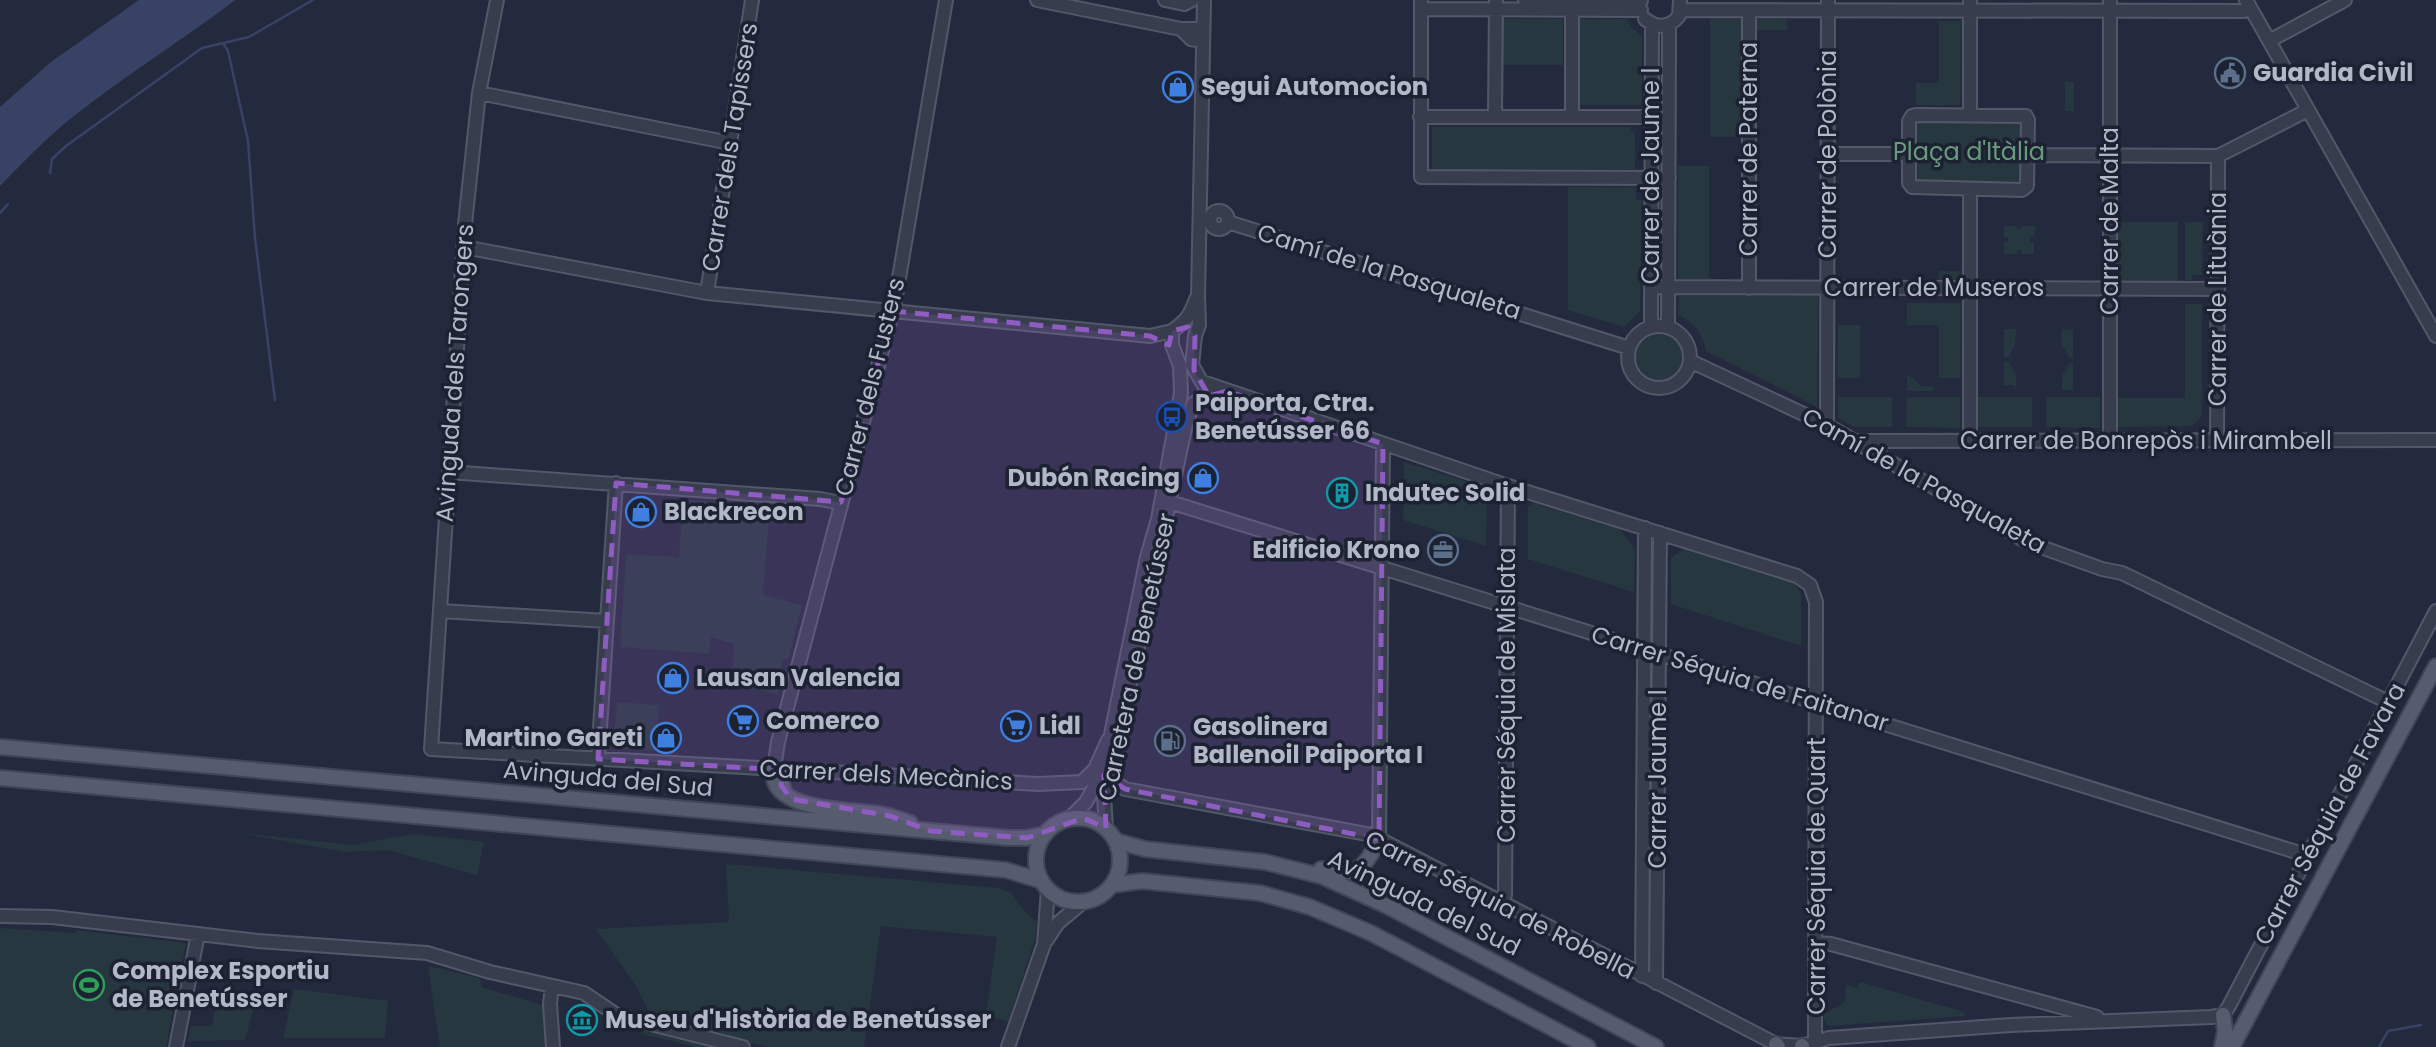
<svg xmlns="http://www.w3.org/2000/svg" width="2436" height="1047" viewBox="0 0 2436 1047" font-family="Poppins,sans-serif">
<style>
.green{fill:#26373f}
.water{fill:#374265}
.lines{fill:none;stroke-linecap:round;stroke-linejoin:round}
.stream{stroke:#374265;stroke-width:2.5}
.minor-casing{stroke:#535869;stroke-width:16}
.major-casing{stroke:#414657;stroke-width:18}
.minor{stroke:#383d4e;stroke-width:12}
.major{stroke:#565b6e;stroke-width:14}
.marked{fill:#8f5dc2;fill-opacity:0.2;stroke:#8f5dc2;stroke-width:5;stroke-dasharray:14 9;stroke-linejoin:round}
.labels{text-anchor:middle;stroke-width:7;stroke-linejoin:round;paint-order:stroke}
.poi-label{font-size:24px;font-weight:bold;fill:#b3b8c9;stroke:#1d2233;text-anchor:start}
.street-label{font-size:24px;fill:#b3b8c9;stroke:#1d2233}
.park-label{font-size:24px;fill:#6a9a7e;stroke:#1d2233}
</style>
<rect width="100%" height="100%" fill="#242a3e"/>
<path class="green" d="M 1501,19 L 1563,19 L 1563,65 L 1501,65 Z
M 1578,19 L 1627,19 L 1632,28 L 1642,36 L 1642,105 L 1578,105 Z
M 1710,19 L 1741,19 L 1741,137 L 1710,137 Z
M 1756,19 L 1787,19 L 1787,30 L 1756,30 Z
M 1939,21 L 1961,21 L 1960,105 L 1916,105 L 1916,83 L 1939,83 Z
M 2065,81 L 2074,82 L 2074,111 L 2065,111 Z
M 1919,122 L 2019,123 L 2021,125 L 2021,180 L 2020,182 L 1918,181 L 1916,123 Z
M 1432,127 L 1631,127 L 1631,132 L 1635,133 L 1635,169 L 1432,169 Z
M 1678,166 L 1709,166 L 1709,279 L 1678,279 Z
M 1568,187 L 1636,187 L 1636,200 L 1642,200 L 1640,311 L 1624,327 L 1568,310 Z
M 2117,222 L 2178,222 L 2178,281 L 2117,281 Z
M 2185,222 L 2203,222 L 2202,275 L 2192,275 L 2192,280 L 2185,280 Z
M 2004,226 L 2017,226 L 2017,229 L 2021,229 L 2022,226 L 2035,226 L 2034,237 L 2030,237 L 2030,242 L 2034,242 L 2034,254 L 2022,254 L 2021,250 L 2017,250 L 2017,254 L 2004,254 L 2004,242 L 2009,242 L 2008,237 L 2004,237 Z
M 1939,271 L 1961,271 L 1961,280 L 1939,280 Z
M 1679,296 L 1818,296 L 1817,407 L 1706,351 C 1703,333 1693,322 1678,314 Z
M 1907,303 L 1961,303 L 1960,378 L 1939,378 L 1939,325 L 1907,325 Z
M 2185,304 L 2202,304 L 2202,416 L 2192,426 L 2117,427 L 2117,398 L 2185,398 Z
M 1838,325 L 1860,325 L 1860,378 L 1838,378 Z
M 2004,329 L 2016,329 L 2015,345 L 2009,357 L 2004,357 Z
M 2062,329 L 2073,330 L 2073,358 L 2069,357 L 2066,350 L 2061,346 Z
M1636 356a24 24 0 1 1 48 0a24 24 0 1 1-48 0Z
M 2004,362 L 2009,362 L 2016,375 L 2016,390 L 2014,385 L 2004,385 Z
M 2069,363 L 2073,363 L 2073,390 L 2062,390 L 2062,374 L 2067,370 Z
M 1907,374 L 1922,386 L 1934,387 L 1934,391 L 1907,391 Z
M 1838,397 L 1892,397 L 1892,427 L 1854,427 L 1838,418 Z
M 1907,397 L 1960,397 L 1960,428 L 1906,427 Z
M 1978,397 L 2032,397 L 2032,427 L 1978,427 Z
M 2046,397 L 2100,397 L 2100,428 L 2046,427 Z
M 1404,462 L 1481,486 L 1487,494 L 1486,546 L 1403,520 Z
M 683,499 L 770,507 L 763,595 L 802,605 L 788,660 L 783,659 L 780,670 L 784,672 L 778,695 L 732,682 L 734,644 L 711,637 L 709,654 L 620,647 L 626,554 L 679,557 Z
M 1534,503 L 1621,530 L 1635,550 L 1634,592 L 1528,559 L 1528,507 Z
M 1684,549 L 1794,583 L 1801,594 L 1801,646 L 1671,604 L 1671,558 Z
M 617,702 L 659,705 L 656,751 L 624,749 L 614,737 Z
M 241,833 L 353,845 L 414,834 L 484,842 L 477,875 L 388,850 L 345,852 Z
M 726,864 L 997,888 L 1010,892 L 1026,913 L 1037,922 L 1035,939 L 1008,1022 L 986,1015 L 997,937 L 881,926 L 864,1047 L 768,1047 L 707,1032 L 650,1015 L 637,987 L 596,929 L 729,922 Z
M 0,928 L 75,933 L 76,930 L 186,943 L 166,1047 L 0,1047 Z
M 428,966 L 475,977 L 480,979 L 482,987 L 542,1005 L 546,1047 L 440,1047 Z
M 1860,982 L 1964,1012 L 1965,1016 L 1828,1026 L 1824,1019 L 1824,1014 L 1845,1002 L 1846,985 L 1858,988 Z
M 294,989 L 388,1001 L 385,1038 L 283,1038 Z
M 217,1000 L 255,1003 L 245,1040 L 188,1041 L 191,1026 L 212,1026 Z
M 643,1031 L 709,1047 L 696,1047 L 642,1034 Z"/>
<path class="water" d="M 139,0 L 235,0 C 187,37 135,69 87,106 C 55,129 27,158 0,186 L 0,107 L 51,62 Z"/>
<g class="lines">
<path class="stream" d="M 223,43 L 228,51 L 248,141 L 255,238 L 275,400
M 50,173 L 52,159 L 66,146 L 202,48 L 249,37 L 313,0
M 0,213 L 8,204
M 2379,1047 L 2388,1031 L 2421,1025"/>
<g class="minor-casing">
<path id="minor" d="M 497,0 L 479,93 L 465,224 L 431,749 L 1038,784 L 1082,782 L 1095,769 L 1108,740
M 1037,0 L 1181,29 L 1203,29
M 1165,0 L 1184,4 L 1192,0
M 1421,0 L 1421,177 L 1669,178
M 1525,0 L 1641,1
M 1970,0 L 1970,115
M 2110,0 L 2110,442
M 2246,0 L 2436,336
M 1421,9 L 1641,10
M 1681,10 L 2244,11 L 2250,8
M 1645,19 C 1657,29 1669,28 1679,16 L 1680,0
M 1181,29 L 1191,39 L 1203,41
M 2269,41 L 2345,0
M 479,93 L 730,143
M 1916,115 L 2026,116 L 2028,120 L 2027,186 L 2022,190 L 1912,187 L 1909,183 L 1909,121 L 1912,116 Z
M 1420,117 L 1657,117
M 1495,117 L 1496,0
M 1572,117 L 1572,0
M 1828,154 L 1909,154
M 2028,155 L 2218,156 L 2308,110
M 1970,189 L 1970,442
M1210 220a9 9 0 1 1 18 0a9 9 0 1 1-18 0Z
M 1228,222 L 1629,348
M 464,247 L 707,293 L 1150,336 L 1172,331
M 1651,287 L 2218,289
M 1749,288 L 1749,10
M 707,293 L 752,0
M1628 357a31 31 0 1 1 62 0a31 31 0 1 1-62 0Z
M 1651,327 L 1652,24
M 1668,327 L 1669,25
M 1690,361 L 1827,425 L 2027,542 L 2102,569 L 2122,573 L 2388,702
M 1203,382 L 1508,486 L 1797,576 L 1810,585 L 1816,602 L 1815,1043
M 1827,425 L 1828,0
M 1857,441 L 2436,440
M 2217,441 L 2218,156
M 449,472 L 820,499 L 841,503
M 1170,502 L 2309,856
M 440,611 L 607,621
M 598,759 L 616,483
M 774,769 L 778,742 L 895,302 L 946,0
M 1111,772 L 1116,783 L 1125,789 L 1372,835 L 1776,1044 L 1802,1046 L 1829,1038 L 2011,1025 L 2211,1017 L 2223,1015 L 2229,1006 L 2436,611
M 1070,818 L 1086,802 L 1104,769 L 1147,557 L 1158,519 L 1181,393 L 1180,366 L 1172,345 L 1172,331 C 1186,321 1190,316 1196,299
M 1106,828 L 1104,796 L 1111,772 L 1186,424 L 1193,404 L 1202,398 L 1206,389 L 1192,365 L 1195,336 L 1199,325 L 1198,296 L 1204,0
M 1379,839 L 1383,444
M 1501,903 L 1505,895 L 1508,486
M 0,916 L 52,917 L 258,941 L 427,953 L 490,972 L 584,993 L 618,1016 L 743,1047
M 1046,941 L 1058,923 L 1083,902
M 1817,943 L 1831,944 L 2097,1017
M 1642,976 L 1645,528
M 1656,983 L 1660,533
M 552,986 L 550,1004 L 553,1047
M 176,1047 L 198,934
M 1008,1047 L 1044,944 L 1048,889"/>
</g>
<g class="major-casing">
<path id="major" d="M 0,747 L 1009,838 L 1027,838 L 1045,834
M 774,769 C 773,777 774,784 779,789 C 800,813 860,809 889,816 C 896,818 903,821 910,823
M 0,778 L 1006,870 L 1042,881
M 785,793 C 781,784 780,776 788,770
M1036 860a42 42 0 1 1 84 0a42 42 0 1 1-84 0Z
M 1116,841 L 1145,849 L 1265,862 L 1321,876 L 1387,906 L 1656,1047
M 1321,869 C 1355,878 1365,869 1379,839
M 1112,885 L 1142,881 L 1240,891 L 1260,893 L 1310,907 L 1371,933 L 1588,1047
M 1776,1044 L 1778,1047
M 1802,1047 L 1802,1046
M 2222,1047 L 2225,1031 L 2223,1015
M 2232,1047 L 2436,666"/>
</g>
<use href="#minor" class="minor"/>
<use href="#major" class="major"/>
</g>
<path class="marked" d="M 892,311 L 1150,336 L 1169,345 L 1172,331 L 1188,327 L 1195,336 L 1194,370 L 1209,396 L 1227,391 L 1383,444 L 1379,839 L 1125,789 L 1104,775 L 1106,828 L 1083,818 L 1027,838 L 931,831 L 890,816 L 791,799 L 781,785 L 783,770 L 598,759 L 616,483 L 841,502 Z"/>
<defs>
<g id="civic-ring" transform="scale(1.575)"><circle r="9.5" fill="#1d2233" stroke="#5c6f8a" stroke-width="1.5"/><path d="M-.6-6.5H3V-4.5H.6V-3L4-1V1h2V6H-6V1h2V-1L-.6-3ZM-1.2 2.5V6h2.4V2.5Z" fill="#5c6f8a"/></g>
<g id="shop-ring" transform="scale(1.575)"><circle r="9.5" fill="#1d2233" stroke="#3f7fe0" stroke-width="1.5"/><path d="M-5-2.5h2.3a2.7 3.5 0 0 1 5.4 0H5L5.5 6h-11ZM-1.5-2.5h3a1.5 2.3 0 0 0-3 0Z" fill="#3f7fe0"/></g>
<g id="bus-ring" transform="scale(1.575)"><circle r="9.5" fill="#1d2233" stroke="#1a4fb4" stroke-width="1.5"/><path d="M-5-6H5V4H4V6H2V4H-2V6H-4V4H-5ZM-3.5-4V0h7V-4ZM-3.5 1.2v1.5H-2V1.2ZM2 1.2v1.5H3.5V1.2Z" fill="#1a4fb4"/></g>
<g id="building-ring" transform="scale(1.575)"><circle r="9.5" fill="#1d2233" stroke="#0f9aa8" stroke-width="1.5"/><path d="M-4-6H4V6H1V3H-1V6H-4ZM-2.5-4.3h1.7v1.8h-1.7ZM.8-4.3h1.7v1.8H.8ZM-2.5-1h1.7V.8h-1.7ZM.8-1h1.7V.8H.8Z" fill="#0f9aa8"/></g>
<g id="office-ring" transform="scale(1.575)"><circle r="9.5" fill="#1d2233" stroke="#5c6f8a" stroke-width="1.5"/><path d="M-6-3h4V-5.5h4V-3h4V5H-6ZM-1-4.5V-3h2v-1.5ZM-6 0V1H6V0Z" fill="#5c6f8a"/></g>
<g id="supermarket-ring" transform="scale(1.575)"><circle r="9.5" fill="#1d2233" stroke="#3f7fe0" stroke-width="1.5"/><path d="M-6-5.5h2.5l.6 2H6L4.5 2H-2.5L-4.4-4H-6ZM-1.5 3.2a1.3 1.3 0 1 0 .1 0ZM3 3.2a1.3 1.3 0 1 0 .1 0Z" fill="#3f7fe0"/></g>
<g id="fuel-ring" transform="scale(1.575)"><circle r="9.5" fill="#1d2233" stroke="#5c6f8a" stroke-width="1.5"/><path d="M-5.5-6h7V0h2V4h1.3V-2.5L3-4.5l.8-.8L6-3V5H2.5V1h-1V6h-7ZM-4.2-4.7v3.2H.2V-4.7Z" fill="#5c6f8a"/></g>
<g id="stadium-ring" transform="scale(1.575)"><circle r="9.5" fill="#1d2233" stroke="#2e9e5b" stroke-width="1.5"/><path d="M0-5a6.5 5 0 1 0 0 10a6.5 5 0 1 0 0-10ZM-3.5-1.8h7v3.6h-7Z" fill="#2e9e5b"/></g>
<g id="museum-ring" transform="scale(1.575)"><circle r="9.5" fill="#1d2233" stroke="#0f9aa8" stroke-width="1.5"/><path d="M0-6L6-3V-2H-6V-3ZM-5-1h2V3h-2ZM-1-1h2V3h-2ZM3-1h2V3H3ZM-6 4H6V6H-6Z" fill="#0f9aa8"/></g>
</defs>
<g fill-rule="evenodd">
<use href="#civic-ring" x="2230" y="73"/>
<use href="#shop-ring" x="1178" y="87"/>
<use href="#bus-ring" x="1172" y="417"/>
<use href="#shop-ring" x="1203" y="478"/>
<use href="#building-ring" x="1342" y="493"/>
<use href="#shop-ring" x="641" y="512"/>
<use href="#office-ring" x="1443" y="550"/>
<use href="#shop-ring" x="673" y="678"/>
<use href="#supermarket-ring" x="743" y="721"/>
<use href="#supermarket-ring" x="1016" y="726"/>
<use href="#shop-ring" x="666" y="738"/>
<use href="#fuel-ring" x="1170" y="741"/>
<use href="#stadium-ring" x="89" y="985"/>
<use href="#museum-ring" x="582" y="1020"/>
</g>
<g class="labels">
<g class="poi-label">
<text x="2253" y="81">Guardia Civil</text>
<text x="1201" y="95">Segui Automocion</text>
<text x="1195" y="411">Paiporta, Ctra.<tspan x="1195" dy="28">Benetússer 66</tspan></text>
<text x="1180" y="486" text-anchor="end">Dubón Racing</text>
<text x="1365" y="501">Indutec Solid</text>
<text x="664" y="520">Blackrecon</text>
<text x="1420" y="558" text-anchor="end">Edificio Krono</text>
<text x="696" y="686">Lausan Valencia</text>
<text x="766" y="729">Comerco</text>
<text x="1039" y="734">Lidl</text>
<text x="1193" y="735">Gasolinera<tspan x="1193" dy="28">Ballenoil Paiporta I</tspan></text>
<text x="643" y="746" text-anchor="end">Martino Gareti</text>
<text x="112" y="979">Complex Esportiu<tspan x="112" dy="28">de Benetússer</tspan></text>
<text x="605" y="1028">Museu d'Història de Benetússer</text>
</g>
<g class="street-label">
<text transform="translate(730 147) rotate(-81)" y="8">Carrer dels Tapissers</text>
<text transform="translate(1749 149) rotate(-90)" y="8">Carrer de Paterna</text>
<text transform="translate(1828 154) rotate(-90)" y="8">Carrer de Polònia</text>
<text transform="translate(1651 176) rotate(-90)" y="8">Carrer de Jaume I</text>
<text transform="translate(2110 221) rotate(-90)" y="8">Carrer de Malta</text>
<text transform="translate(1389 272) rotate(17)" y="8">Camí de la Pasqualeta</text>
<text x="1934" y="296">Carrer de Museros</text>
<text transform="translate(2218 299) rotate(-90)" y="8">Carrer de Lituània</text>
<text transform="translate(455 373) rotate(-86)" y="8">Avinguda dels Tarongers</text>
<text transform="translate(870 387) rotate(-76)" y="8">Carrer dels Fusters</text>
<text x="2146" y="449">Carrer de Bonrepòs i Mirambell</text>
<text transform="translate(1924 481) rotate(29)" y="8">Camí de la Pasqualeta</text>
<text transform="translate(1137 657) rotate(-78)" y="8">Carretera de Benetússer</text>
<text transform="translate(1740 679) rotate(17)" y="8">Carrer Séquia de Faitanar</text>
<text transform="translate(1507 695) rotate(-90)" y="8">Carrer Séquia de Mislata</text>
<text transform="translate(886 775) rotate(3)" y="8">Carrer dels Mecànics</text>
<text transform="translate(608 779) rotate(5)" y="8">Avinguda del Sud</text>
<text transform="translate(1658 779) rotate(-90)" y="8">Carrer Jaume I</text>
<text transform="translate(2330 814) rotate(-62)" y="8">Carrer Séquia de Favara</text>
<text transform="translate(1817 876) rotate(-90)" y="8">Carrer Séquia de Quart</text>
<text transform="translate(1424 903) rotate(26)" y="8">Avinguda del Sud</text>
<text transform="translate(1500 905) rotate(27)" y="8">Carrer Séquia de Robella</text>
</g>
<g class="park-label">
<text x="1969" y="160">Plaça d'Itàlia</text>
</g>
</g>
</svg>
